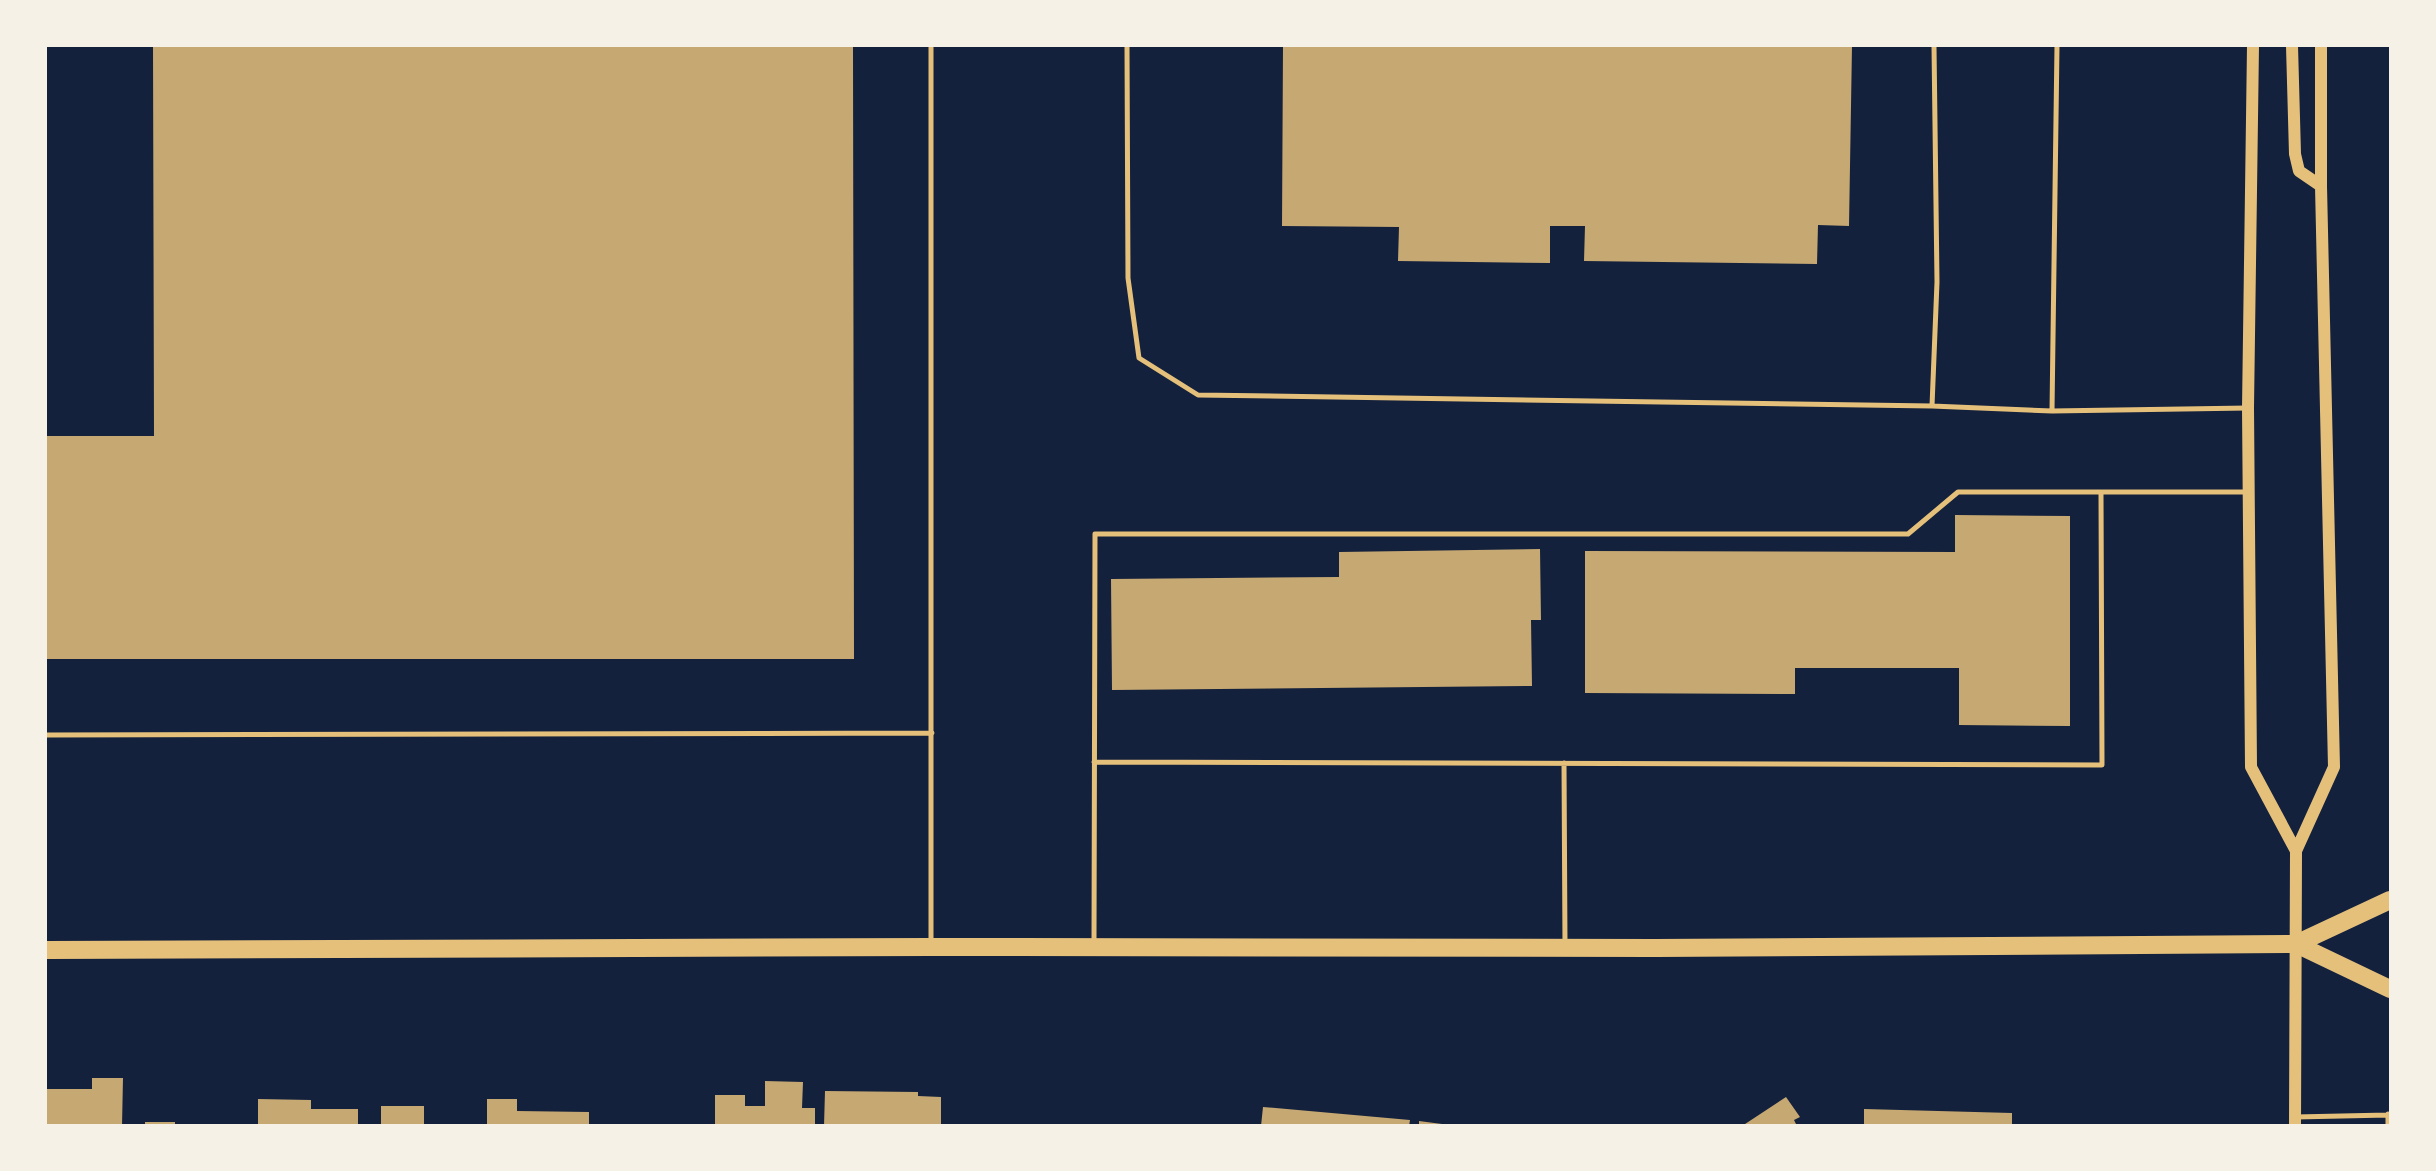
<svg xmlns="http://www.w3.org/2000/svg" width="2436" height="1171" viewBox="0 0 2436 1171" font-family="Manrope,sans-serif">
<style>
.building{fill:#c6a872}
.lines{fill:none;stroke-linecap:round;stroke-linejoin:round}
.service{stroke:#e5c07b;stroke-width:5}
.tertiary{stroke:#e5c07b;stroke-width:12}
.primary{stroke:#e5c07b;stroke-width:18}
</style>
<rect width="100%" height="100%" fill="#14213d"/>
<path class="building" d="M 153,46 L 853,46 L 854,659 L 46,659 L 46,436 L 154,436 Z
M 1283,46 L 1852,46 L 1849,226 L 1818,225 L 1817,264 L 1584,261 L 1585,226 L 1550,226 L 1550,263 L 1398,261 L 1399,227 L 1282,226 Z
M 1955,515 L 2070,516 L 2070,726 L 1959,725 L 1959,668 L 1795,668 L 1795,694 L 1585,693 L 1585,551 L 1955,552 Z
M 1540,549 L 1541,620 L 1531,620 L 1532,686 L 1112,690 L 1111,579 L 1339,577 L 1339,552 Z
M 92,1078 L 123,1078 L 122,1126 L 46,1126 L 46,1089 L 92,1089 Z
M 765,1081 L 803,1082 L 802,1108 L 815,1108 L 815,1126 L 715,1126 L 715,1095 L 745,1095 L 745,1106 L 765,1106 Z
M 825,1091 L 918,1092 L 918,1096 L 941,1097 L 941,1126 L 824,1126 Z
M 1786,1097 L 1800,1117 L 1794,1120 L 1797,1126 L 1742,1126 Z
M 258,1099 L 311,1100 L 311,1109 L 358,1109 L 358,1126 L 258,1126 Z
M 487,1099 L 517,1099 L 517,1111 L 589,1112 L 589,1126 L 487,1126 Z
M 381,1106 L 424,1106 L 424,1126 L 381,1126 Z
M 1263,1107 L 1410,1120 L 1409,1126 L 1261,1126 Z
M 1864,1109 L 2012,1113 L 2012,1126 L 1864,1126 Z
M 1419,1121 L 1442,1124 L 1442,1126 L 1419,1126 Z
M 145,1122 L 175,1122 L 175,1126 L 145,1126 Z"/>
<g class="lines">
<path class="service" d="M 1127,46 L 1128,278 L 1139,358 L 1198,395 L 1932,406 L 1937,282 L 1934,46
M 2057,46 L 2052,411 L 2248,408
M 1932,406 L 2052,411
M 46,735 L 932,733
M 1094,762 L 2102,765 L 2101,492
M 1564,763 L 1565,946
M 931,944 L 931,46
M 1094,944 L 1095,534 L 1908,534 L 1958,492 L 2248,492
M 2295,1117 L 2388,1115
M 2388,1126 L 2388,1114"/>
<path class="tertiary" d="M 2253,46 L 2248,408 L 2251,767 L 2296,851
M 2292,46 L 2295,154 L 2299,171 L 2321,186
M 2295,1126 L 2296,851 L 2334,767 L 2321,186 L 2321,46"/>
<path class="primary" d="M 2296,944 L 2390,989
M 46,950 L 931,947 L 1656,948 L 2296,944 L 2390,900"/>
</g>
<rect width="2436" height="1171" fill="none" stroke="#f6f1e7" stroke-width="94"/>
</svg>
